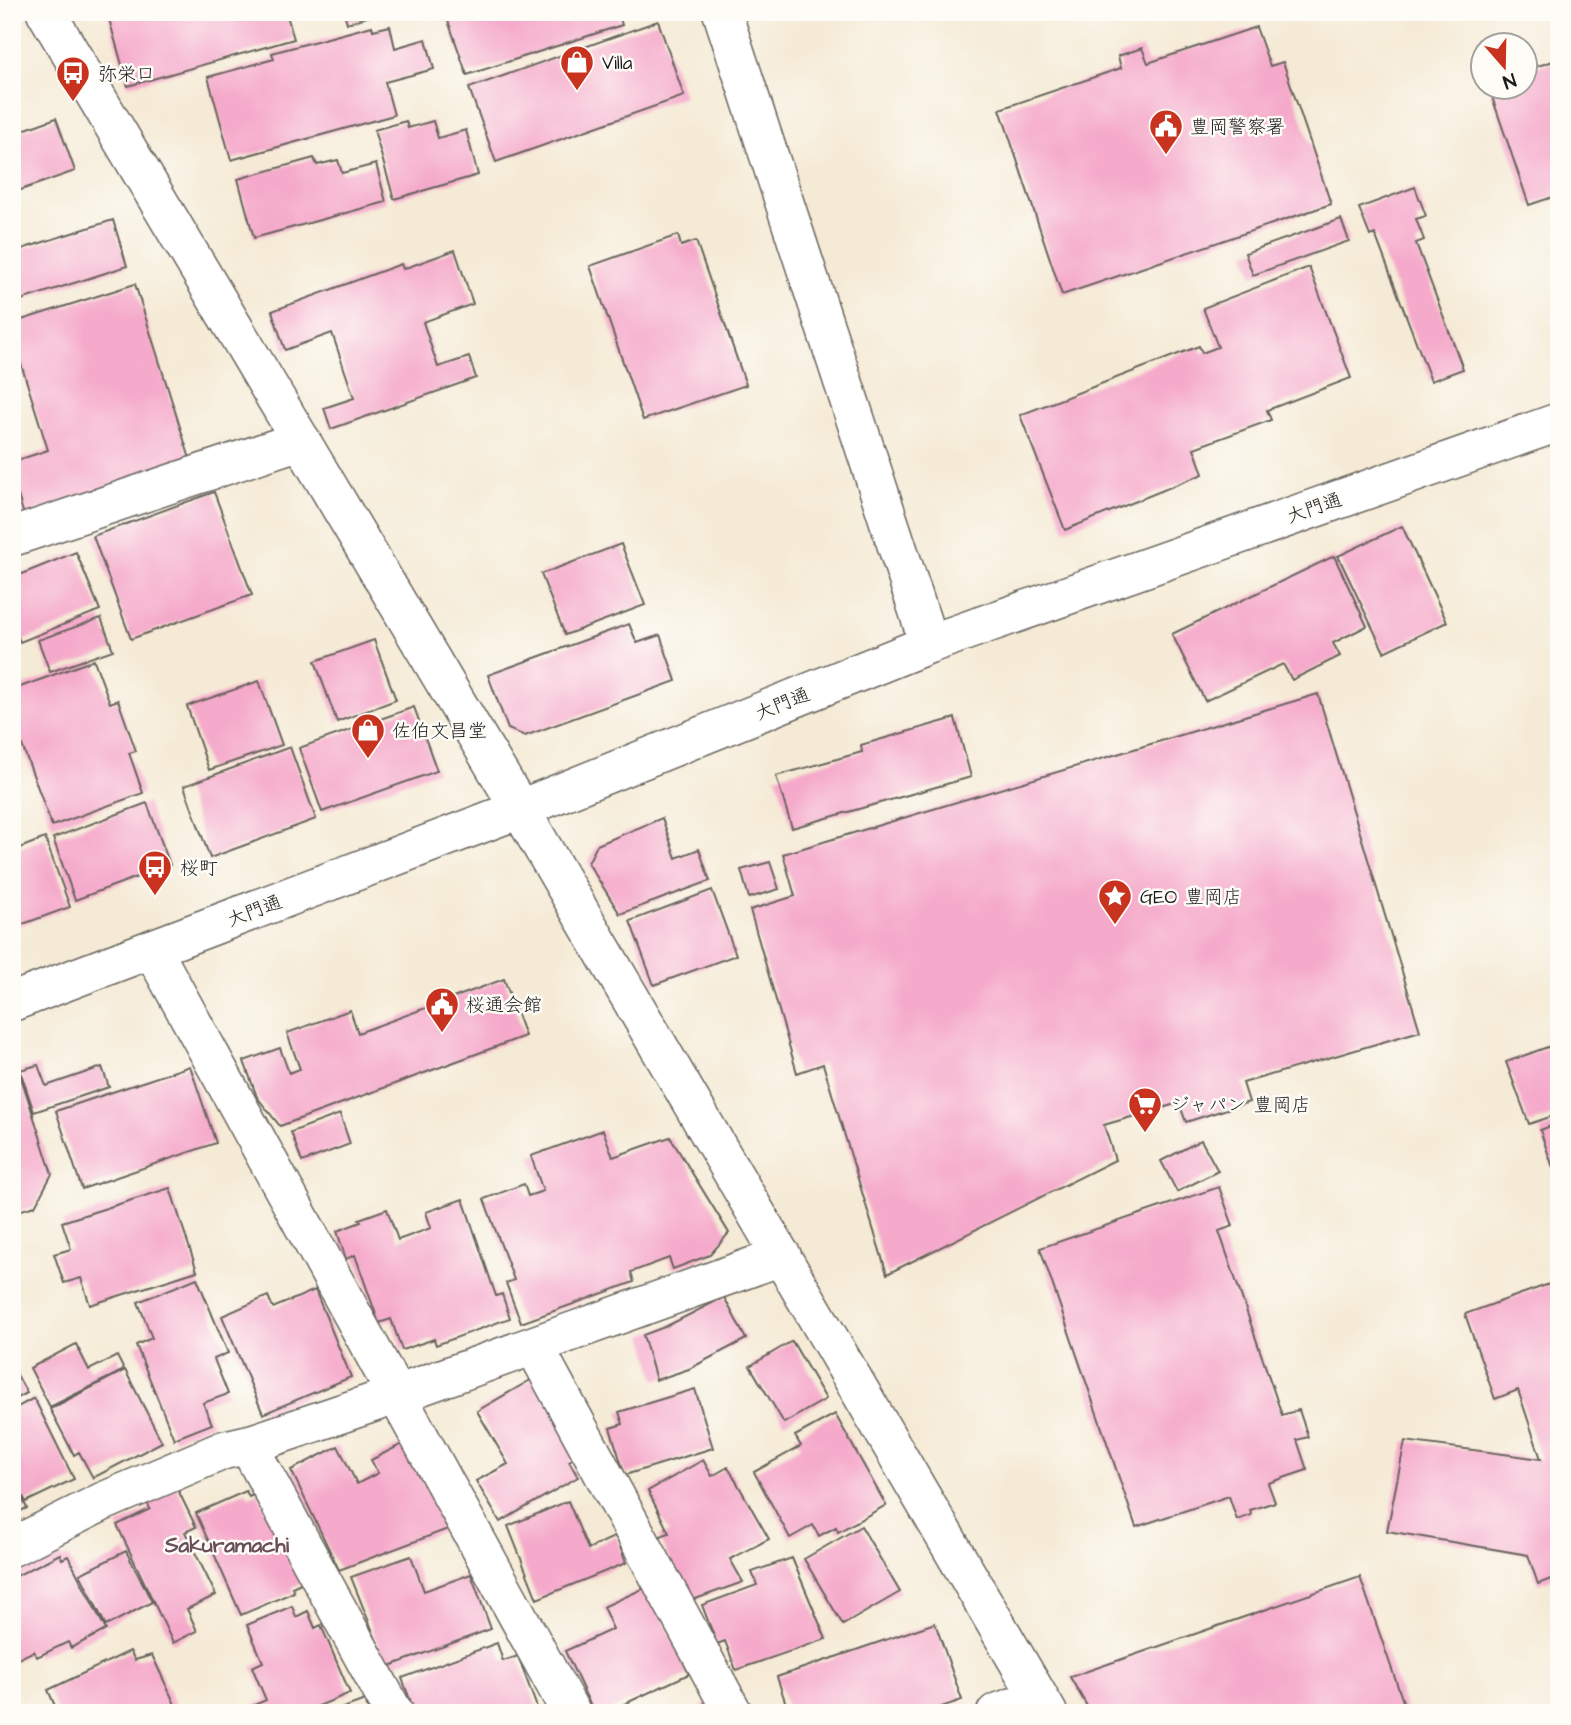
<svg xmlns="http://www.w3.org/2000/svg" width="1571" height="1725" viewBox="0 0 1571 1725" font-family="'Architects Daughter','Klee One',sans-serif">
<style>
.building{fill:#f5aacb}
.lines{fill:none;stroke-linecap:round;stroke-linejoin:round}
.street-casing{stroke:#68645d;stroke-width:41}
.secondary-casing{stroke:#68645d;stroke-width:41}
.street{stroke:#fff;stroke-width:38}
.secondary{stroke:#fff;stroke-width:38}
.labels{text-anchor:middle;stroke-width:5;stroke-linejoin:round;paint-order:stroke}
.poi-label{font-size:19px;fill:#1c1c1c;stroke:#fdfcf7;text-anchor:start}
.street-label{font-size:19px;fill:#1c1c1c;stroke:#fdfcf7}
.neighbourhood-label{font-size:21px;font-weight:bold;fill:#684e59;stroke:#fdfcf7}
</style>
<rect width="100%" height="100%" fill="#fdfcf7"/>
<filter id="ink" filterUnits="userSpaceOnUse"><feTurbulence type="fractalNoise" baseFrequency=".0143" numOctaves="2"/><feDisplacementMap in="SourceGraphic" scale="14" xChannelSelector="R" yChannelSelector="G"/><feConvolveMatrix kernelMatrix="1 2 1 2 8 2 1 2 1" color-interpolation-filters="sRGB"/></filter>
<filter id="wash" filterUnits="userSpaceOnUse"><feTurbulence type="fractalNoise" baseFrequency=".00686" numOctaves="4" result="noise"/><feDisplacementMap in="SourceGraphic" scale="28" xChannelSelector="R" yChannelSelector="G"/><feGaussianBlur stdDeviation="1.57" result="paint"/><feColorMatrix in="noise" values="0 0 0 0 0 0 0 0 0 0 0 0 0 0 0 0 0 1.4 0 .05"/><feComposite in="paint" operator="in"/></filter>
<g filter="url(#wash)">
<rect width="100%" height="100%" fill="#f5ead5"/>
<g id="blocks">
<path class="building" d="M 107,12 L 286,12 L 294,39 L 128,86 Z
M 344,12 L 380,12 L 380,13 L 347,23 Z
M 445,12 L 618,12 L 622,25 L 467,75 Z
M 658,21 L 684,96 L 496,162 L 469,88 Z
M 372,26 L 373,30 L 390,26 L 395,48 L 426,39 L 434,69 L 385,82 L 394,115 L 231,160 L 208,77 L 274,59 L 272,53 Z
M 1256,27 L 1270,66 L 1283,62 L 1331,204 L 1062,295 L 1000,109 L 1121,68 L 1118,56 L 1142,48 L 1148,63 Z
M 1559,59 L 1559,195 L 1529,205 L 1489,88 L 1526,88 L 1526,70 Z
M 56,118 L 75,171 L 12,193 L 12,134 Z
M 406,121 L 408,128 L 433,121 L 438,138 L 466,130 L 478,175 L 394,199 L 374,130 Z
M 314,158 L 317,165 L 338,160 L 342,173 L 376,164 L 386,202 L 254,238 L 238,179 Z
M 1415,187 L 1426,216 L 1416,219 L 1424,240 L 1416,243 L 1463,369 L 1431,381 L 1375,234 L 1370,236 L 1359,208 Z
M 1341,219 L 1349,241 L 1253,275 L 1245,253 Z
M 113,220 L 127,266 L 12,303 L 12,252 Z
M 678,235 L 681,246 L 696,241 L 746,385 L 643,420 L 590,266 Z
M 455,250 L 473,304 L 423,322 L 438,367 L 469,357 L 476,378 L 331,429 L 324,408 L 354,398 L 332,333 L 285,350 L 272,311 L 401,264 L 403,269 Z
M 1309,267 L 1351,378 L 1267,410 L 1271,420 L 1194,448 L 1203,474 L 1065,530 L 1020,415 L 1199,346 L 1202,353 L 1218,347 L 1203,308 Z
M 135,284 L 191,462 L 24,515 L 12,476 L 12,462 L 48,450 L 12,335 L 12,323 Z
M 214,492 L 252,595 L 131,639 L 93,536 Z
M 1402,526 L 1447,622 L 1384,652 L 1338,556 Z
M 621,544 L 645,605 L 565,635 L 541,574 Z
M 76,552 L 100,610 L 20,642 L 12,623 L 12,578 Z
M 1334,556 L 1367,626 L 1333,643 L 1340,656 L 1292,680 L 1283,664 L 1205,701 L 1172,634 Z
M 101,618 L 113,650 L 50,672 L 38,640 Z
M 629,624 L 637,643 L 660,635 L 676,681 L 525,736 L 508,729 L 488,675 Z
M 374,640 L 396,700 L 337,722 L 315,661 Z
M 94,660 L 110,703 L 118,700 L 136,751 L 129,753 L 143,793 L 52,826 L 12,718 L 12,690 Z
M 259,681 L 282,745 L 209,770 L 187,706 Z
M 1318,694 L 1420,1031 L 1243,1083 L 1249,1102 L 1186,1122 L 1179,1103 L 1104,1125 L 1115,1160 L 887,1274 L 823,1064 L 797,1073 L 750,910 L 795,896 L 783,854 Z
M 414,707 L 437,771 L 322,812 L 299,748 Z
M 955,718 L 971,777 L 792,828 L 776,776 L 862,752 L 861,745 Z
M 290,747 L 316,819 L 210,858 L 184,786 Z
M 147,803 L 170,865 L 75,900 L 53,838 Z
M 662,818 L 676,858 L 699,849 L 710,881 L 620,914 L 588,863 L 597,845 Z
M 45,838 L 70,907 L 12,928 L 12,851 Z
M 770,862 L 779,889 L 749,898 L 741,870 Z
M 712,890 L 736,955 L 654,985 L 630,921 Z
M 504,979 L 525,1036 L 280,1126 L 257,1097 L 244,1061 L 280,1048 L 289,1073 L 300,1069 L 287,1033 L 350,1010 L 358,1033 Z
M 1559,1043 L 1559,1114 L 1529,1124 L 1506,1062 Z
M 38,1065 L 46,1086 L 102,1067 L 109,1087 L 34,1112 L 20,1070 Z
M 190,1066 L 216,1143 L 82,1189 L 56,1111 Z
M 19,1071 L 52,1174 L 35,1206 L 12,1213 L 12,1073 Z
M 340,1114 L 350,1144 L 302,1162 L 291,1132 Z
M 1559,1123 L 1559,1182 L 1558,1182 L 1540,1130 Z
M 603,1130 L 613,1157 L 670,1137 L 729,1233 L 710,1255 L 673,1269 L 669,1258 L 631,1272 L 634,1282 L 521,1323 L 506,1283 L 514,1280 L 484,1199 L 524,1184 L 528,1196 L 543,1191 L 531,1156 Z
M 1201,1140 L 1218,1171 L 1177,1192 L 1161,1161 Z
M 1219,1187 L 1233,1226 L 1219,1231 L 1282,1415 L 1299,1410 L 1308,1437 L 1297,1440 L 1307,1470 L 1268,1483 L 1275,1502 L 1250,1510 L 1251,1515 L 1237,1520 L 1229,1496 L 1136,1527 L 1040,1248 Z
M 170,1188 L 197,1271 L 90,1305 L 81,1278 L 64,1283 L 54,1254 L 71,1249 L 62,1222 Z
M 463,1199 L 496,1296 L 502,1294 L 510,1318 L 436,1345 L 434,1339 L 402,1350 L 391,1319 L 379,1323 L 355,1255 L 346,1259 L 337,1231 L 361,1222 L 359,1219 L 387,1209 L 398,1240 L 431,1228 L 426,1212 Z
M 197,1278 L 228,1353 L 214,1359 L 228,1394 L 203,1403 L 212,1424 L 174,1439 L 136,1345 L 152,1338 L 138,1302 Z
M 1552,1283 L 1559,1304 L 1559,1576 L 1538,1584 L 1528,1555 L 1387,1531 L 1405,1441 L 1541,1459 L 1518,1390 L 1495,1399 L 1465,1314 Z
M 315,1290 L 351,1377 L 263,1414 L 222,1316 L 268,1296 L 273,1308 Z
M 724,1297 L 746,1339 L 689,1369 L 656,1380 L 643,1335 L 667,1326 Z
M 792,1341 L 826,1399 L 784,1423 L 750,1366 Z
M 76,1344 L 89,1370 L 117,1356 L 124,1370 L 50,1407 L 30,1368 Z
M 12,1366 L 27,1393 L 12,1401 Z
M 125,1370 L 162,1442 L 93,1478 L 79,1452 L 74,1455 L 50,1409 Z
M 534,1378 L 579,1455 L 569,1461 L 578,1477 L 500,1522 L 476,1481 L 508,1464 L 477,1411 Z
M 695,1389 L 713,1448 L 625,1475 L 610,1428 L 623,1424 L 619,1412 Z
M 34,1398 L 74,1479 L 26,1502 L 12,1475 L 12,1410 Z
M 835,1414 L 886,1505 L 838,1532 L 836,1527 L 819,1536 L 813,1525 L 790,1538 L 754,1472 L 801,1446 L 795,1436 Z
M 404,1443 L 448,1529 L 339,1570 L 291,1470 L 338,1446 L 357,1484 L 378,1473 L 371,1460 Z
M 703,1460 L 712,1476 L 728,1467 L 769,1539 L 730,1559 L 743,1582 L 690,1601 L 658,1537 L 669,1533 L 648,1491 Z
M 12,1478 L 27,1508 L 12,1515 Z
M 177,1488 L 196,1527 L 185,1532 L 216,1595 L 187,1609 L 197,1631 L 173,1643 L 117,1525 L 150,1509 L 147,1502 Z
M 246,1491 L 249,1497 L 258,1493 L 305,1581 L 292,1587 L 294,1592 L 241,1615 L 196,1513 Z
M 568,1501 L 588,1549 L 616,1536 L 626,1563 L 537,1599 L 508,1526 Z
M 861,1526 L 900,1592 L 843,1625 L 804,1559 Z
M 126,1551 L 152,1602 L 106,1626 L 80,1574 Z
M 60,1554 L 62,1559 L 68,1556 L 106,1630 L 71,1648 L 68,1642 L 37,1657 L 34,1651 L 12,1662 L 12,1578 Z
M 411,1556 L 424,1591 L 471,1574 L 491,1629 L 387,1667 L 351,1577 Z
M 792,1558 L 826,1639 L 736,1670 L 725,1641 L 717,1644 L 702,1605 L 757,1585 L 752,1572 Z
M 1360,1577 L 1407,1713 L 1091,1713 L 1070,1677 Z
M 649,1586 L 689,1674 L 605,1713 L 594,1713 L 565,1651 L 613,1629 L 603,1607 Z
M 292,1606 L 296,1617 L 308,1611 L 315,1628 L 321,1625 L 350,1693 L 302,1713 L 247,1713 L 245,1709 L 266,1700 L 252,1667 L 263,1662 L 247,1625 Z
M 935,1623 L 962,1700 L 924,1713 L 789,1713 L 777,1677 Z
M 497,1643 L 503,1661 L 518,1656 L 539,1713 L 415,1713 L 402,1678 Z
M 130,1651 L 135,1660 L 152,1655 L 179,1713 L 58,1713 L 48,1690 Z
M 365,1700 L 369,1713 L 332,1713 L 332,1712 Z
M 712,1700 L 719,1713 L 690,1713 Z"/>
</g>
</g>
<g filter="url(#ink)">
<use href="#blocks" fill-opacity="0" stroke="#68645d" stroke-width="2"/>
<g class="lines">
<g class="street-casing">
<path id="street" d="M 46,12 L 520,809 L 1048,1713
M 12,537 L 301,440
M 152,949 L 571,1713
M 534,1346 L 733,1713
M 248,1445 L 394,1713
M 12,1547 L 102,1502 L 224,1450 L 254,1443 L 396,1395 L 782,1256
M 996,1713 L 1039,1698"/>
</g>
<g class="secondary-casing">
<path id="secondary" d="M 722,12 L 929,644
M 12,1002 L 520,809 L 929,644 L 1559,422"/>
</g>
<use href="#street" class="street"/>
<use href="#secondary" class="secondary"/>
</g>
</g>
<defs>
<g id="shop-pin" transform="scale(1.75)"><path d="M0 17L-7.5 6A9.5 9.5 0 1 1 7.5 6Z" fill="#c8321e" stroke="#fdfcf7"/><path d="M-5-2.5h2.3a2.7 3.5 0 0 1 5.4 0H5L5.5 6h-11ZM-1.5-2.5h3a1.5 2.3 0 0 0-3 0Z" fill="#fff"/></g>
<g id="bus-pin" transform="scale(1.75)"><path d="M0 17L-7.5 6A9.5 9.5 0 1 1 7.5 6Z" fill="#c8321e" stroke="#fdfcf7"/><path d="M-5-6H5V4H4V6H2V4H-2V6H-4V4H-5ZM-3.5-4V0h7V-4ZM-3.5 1.2v1.5H-2V1.2ZM2 1.2v1.5H3.5V1.2Z" fill="#fff"/></g>
<g id="civic-pin" transform="scale(1.75)"><path d="M0 17L-7.5 6A9.5 9.5 0 1 1 7.5 6Z" fill="#c8321e" stroke="#fdfcf7"/><path d="M-.6-6.5H3V-4.5H.6V-3L4-1V1h2V6H-6V1h2V-1L-.6-3ZM-1.2 2.5V6h2.4V2.5Z" fill="#fff"/></g>
<g id="sight-pin" transform="scale(1.75)"><path d="M0 17L-7.5 6A9.5 9.5 0 1 1 7.5 6Z" fill="#c8321e" stroke="#fdfcf7"/><path d="M0-6L1.8-2.2L6-1.7L2.9 1.2L3.7 5.4L0 3.3L-3.7 5.4L-2.9 1.2L-6-1.7L-1.8-2.2Z" fill="#fff"/></g>
<g id="supermarket-pin" transform="scale(1.75)"><path d="M0 17L-7.5 6A9.5 9.5 0 1 1 7.5 6Z" fill="#c8321e" stroke="#fdfcf7"/><path d="M-6-5.5h2.5l.6 2H6L4.5 2H-2.5L-4.4-4H-6ZM-1.5 3.2a1.3 1.3 0 1 0 .1 0ZM3 3.2a1.3 1.3 0 1 0 .1 0Z" fill="#fff"/></g>
</defs>
<g fill-rule="evenodd">
<use href="#shop-pin" x="577" y="62"/>
<use href="#bus-pin" x="73" y="73"/>
<use href="#civic-pin" x="1166" y="126"/>
<use href="#shop-pin" x="368" y="730"/>
<use href="#bus-pin" x="155" y="867"/>
<use href="#sight-pin" x="1115" y="896"/>
<use href="#civic-pin" x="442" y="1004"/>
<use href="#supermarket-pin" x="1145" y="1104"/>
</g>
<g class="labels">
<g class="poi-label">
<text x="602" y="69">Villa</text>
<text x="98" y="80">弥栄口</text>
<text x="1190" y="133">豊岡警察署</text>
<text x="392" y="737">佐伯文昌堂</text>
<text x="180" y="874">桜町</text>
<text x="1140" y="903">GEO 豊岡店</text>
<text x="466" y="1011">桜通会館</text>
<text x="1170" y="1111">ジャパン 豊岡店</text>
</g>
<g class="street-label">
<text transform="translate(1314 507) rotate(-19)" y="7">大門通</text>
<text transform="translate(782 703) rotate(-22)" y="7">大門通</text>
<text transform="translate(254 910) rotate(-21)" y="7">大門通</text>
</g>
<g class="neighbourhood-label">
<text x="227" y="1552">Sakuramachi</text>
</g>
</g>
<rect width="1571" height="1725" fill="none" stroke="#fdfcf7" stroke-width="42"/>
<g transform="translate(1504 66) rotate(160)"><circle r="33" fill="#fdfcf7" stroke="#a3a29f" stroke-width="2"/>
<path d="M0-5L12 26L0 18L-12 26Z" fill="#c8321e"/>
<text y="-10" font-size="19" font-weight="bold" text-anchor="middle" fill="#1c1c1c">N</text>
</g>
</svg>
